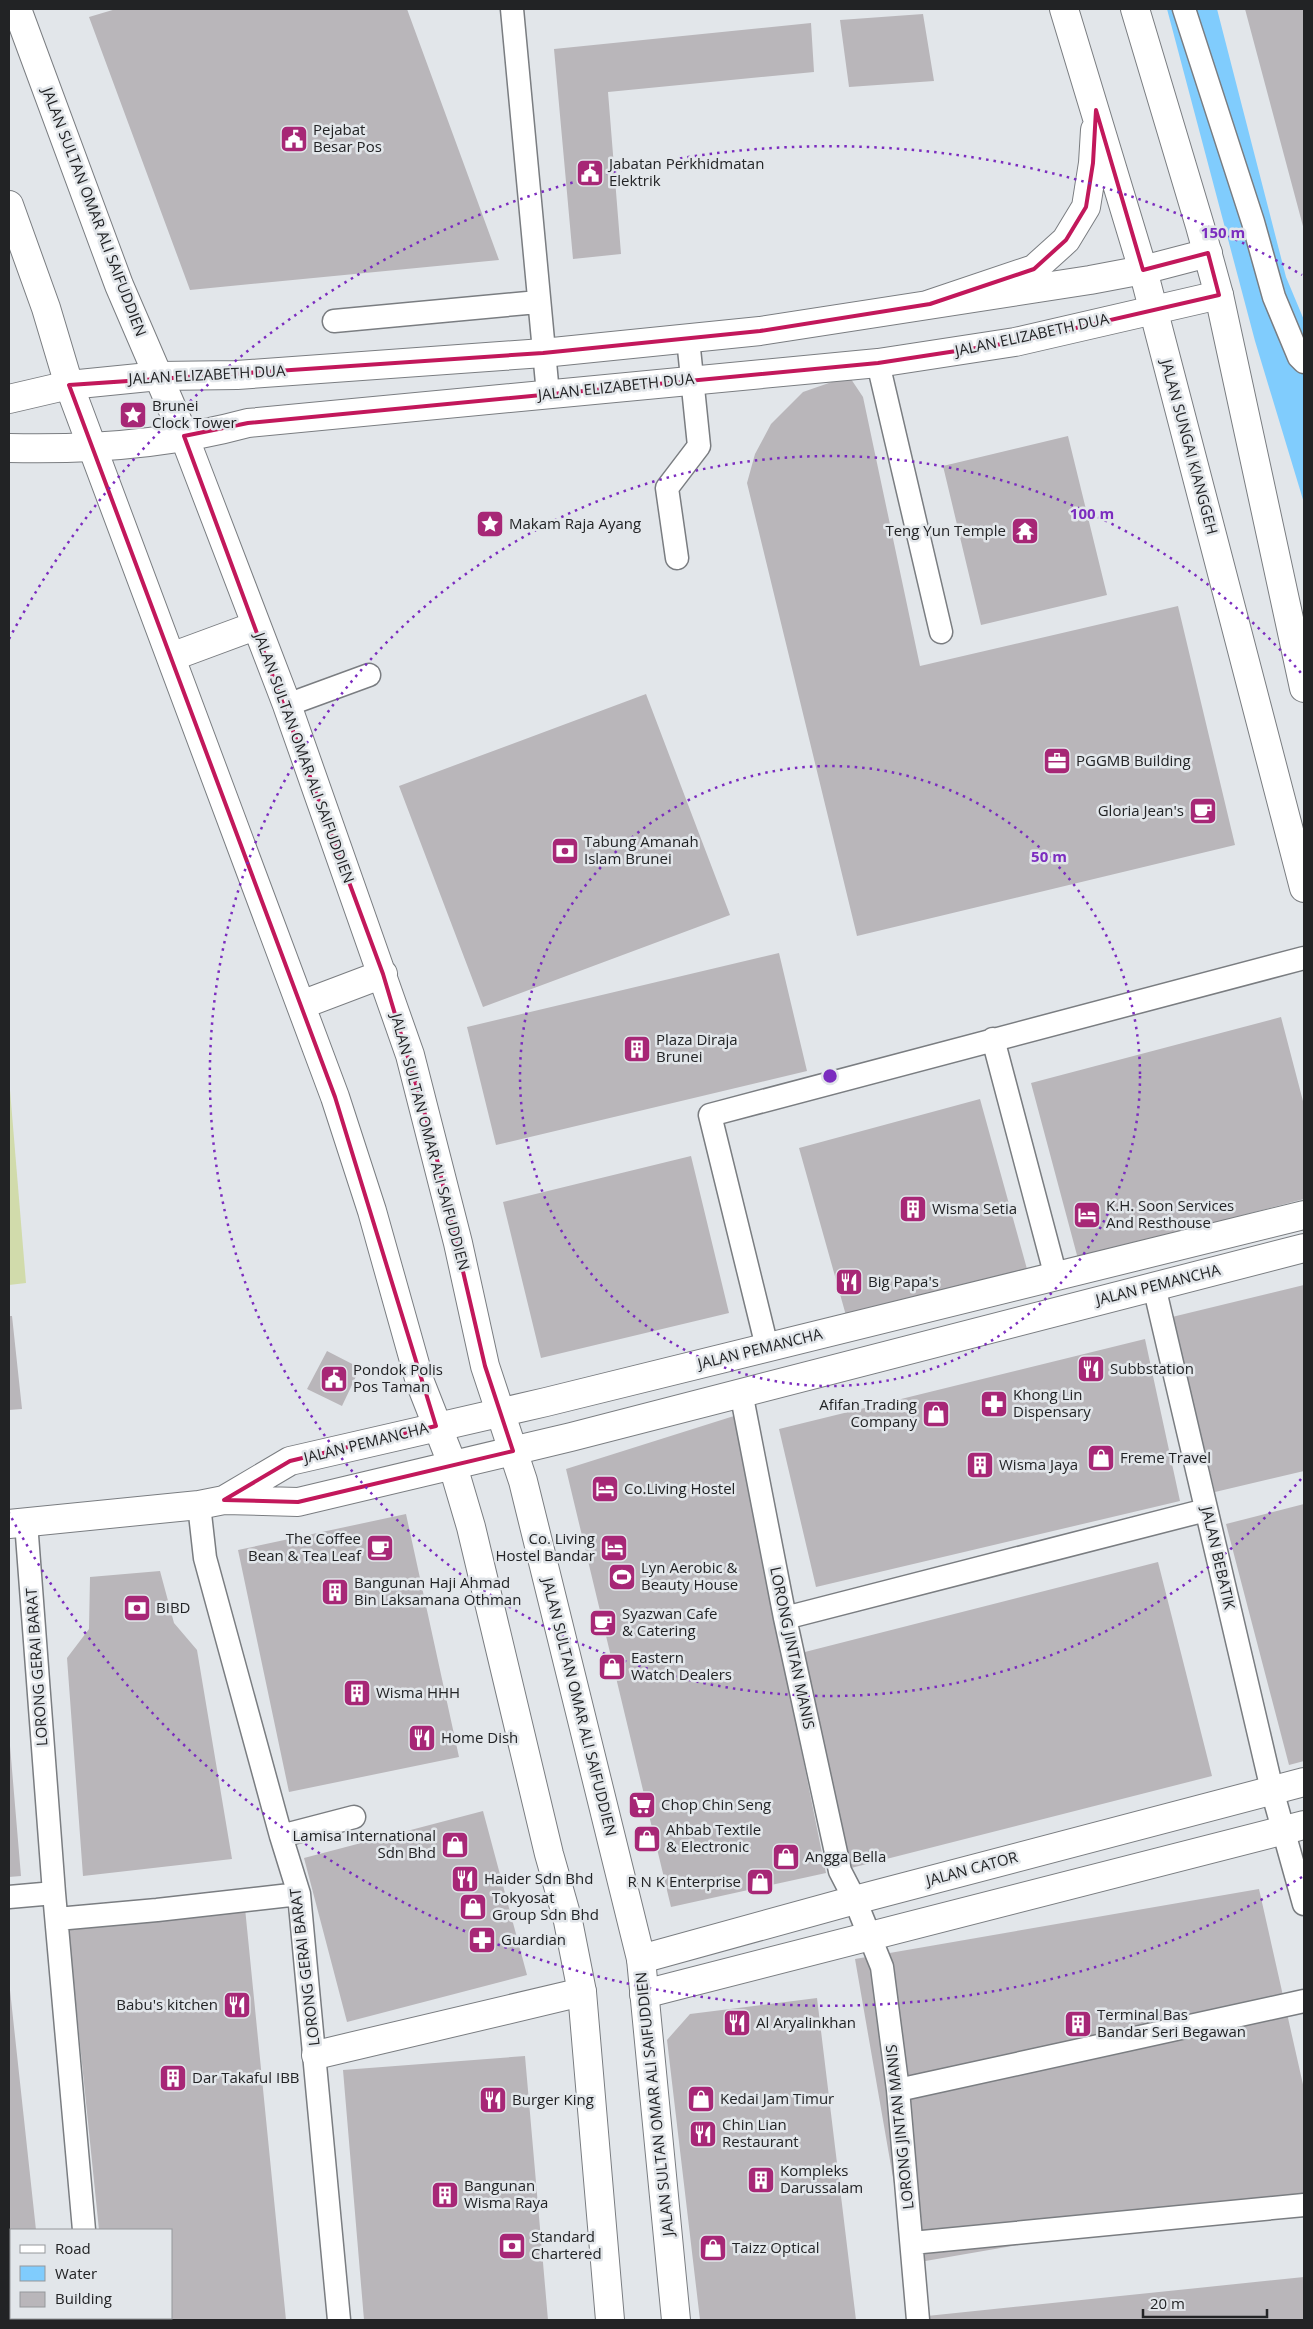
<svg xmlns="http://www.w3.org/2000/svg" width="1313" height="2329" viewBox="0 0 1313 2329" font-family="'Open Sans',sans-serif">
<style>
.green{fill:#d1dbab}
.water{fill:#80ccfd}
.building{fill:#b9b6ba}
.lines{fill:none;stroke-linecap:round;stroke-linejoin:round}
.lane-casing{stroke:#7a7d81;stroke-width:25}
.street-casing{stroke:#7a7d81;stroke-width:30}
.primary-casing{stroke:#7a7d81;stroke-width:30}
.lane{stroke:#fff;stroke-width:22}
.street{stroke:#fff;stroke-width:28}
.primary{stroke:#fff;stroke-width:28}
.marked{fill:none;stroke:#c2185b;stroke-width:4;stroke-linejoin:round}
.ring{fill:none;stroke:#7b2cbf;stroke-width:2.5;stroke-dasharray:2.5 5}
.labels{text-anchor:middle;stroke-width:5;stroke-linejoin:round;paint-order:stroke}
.poi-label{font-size:15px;fill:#222325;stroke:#e2e6ea;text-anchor:start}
.street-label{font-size:15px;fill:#222325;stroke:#e2e6ea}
.centre{fill:#7b2cbf;stroke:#e2e6ea;stroke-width:2.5}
.ring-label{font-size:15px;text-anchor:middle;font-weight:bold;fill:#7b2cbf;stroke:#e2e6ea;stroke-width:5;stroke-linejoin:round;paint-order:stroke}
</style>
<rect width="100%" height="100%" fill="#e2e6ea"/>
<path class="green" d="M 9,1078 L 26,1283 L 9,1285 Z"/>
<path class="water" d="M 1167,9 L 1217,9 L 1286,277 L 1304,320 L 1304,503 L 1255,341 Z"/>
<path class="building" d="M 116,9 L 407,9 L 499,260 L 190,290 L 89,17 Z
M 1245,9 L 1304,9 L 1304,230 Z
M 923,14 L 934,81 L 849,87 L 840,20 Z
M 811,23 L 814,72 L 608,92 L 621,254 L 573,259 L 554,49 Z
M 849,376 L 863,397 L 920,666 L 1178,606 L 1235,845 L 857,936 L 747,483 L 755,454 L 771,424 L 803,392 Z
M 1068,436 L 1107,595 L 981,625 L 943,466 Z
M 646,694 L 730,915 L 483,1007 L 399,786 Z
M 779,953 L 807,1071 L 496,1145 L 467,1027 Z
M 1281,1017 L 1304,1105 L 1304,1199 L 1078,1259 L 1031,1083 Z
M 980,1099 L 1027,1269 L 847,1319 L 799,1148 Z
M 691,1156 L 729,1313 L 541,1358 L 503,1202 Z
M 1304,1285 L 1304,1471 L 1215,1492 L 1172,1317 Z
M 9,1316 L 12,1316 L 22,1409 L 9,1410 Z
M 1145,1339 L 1180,1501 L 816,1587 L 779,1429 Z
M 327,1351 L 360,1368 L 342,1406 L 307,1389 Z
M 734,1416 L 826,1873 L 671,1907 L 566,1469 Z
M 1304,1504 L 1304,1761 L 1289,1765 L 1226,1524 Z
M 406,1514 L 459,1757 L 289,1792 L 238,1550 Z
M 1158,1562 L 1212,1776 L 851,1868 L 797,1654 Z
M 160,1571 L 174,1623 L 197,1650 L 232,1859 L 83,1876 L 67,1658 L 89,1629 L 90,1577 Z
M 9,1734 L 21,1876 L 9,1877 Z
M 483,1811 L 527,1975 L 347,2022 L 304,1858 Z
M 1259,1889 L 1304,2089 L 1304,2196 L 908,2264 L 855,1959 Z
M 245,1908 L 286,2320 L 108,2320 L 108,2318 L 171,2318 L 171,2230 L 99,2230 L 68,1926 Z
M 9,1981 L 36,2230 L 11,2230 L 11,2318 L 45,2318 L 45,2320 L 9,2320 Z
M 817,1998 L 856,2320 L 700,2320 L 667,2040 L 690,2014 Z
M 525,2056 L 548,2320 L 364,2320 L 343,2070 Z
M 1304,2277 L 1304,2320 L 928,2320 L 927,2316 Z"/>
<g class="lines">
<g class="lane-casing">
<path id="lane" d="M 512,9 L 548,394
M 1184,9 L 1253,222 L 1274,297 L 1299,357 L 1304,362
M 334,321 L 538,302
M 878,363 L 941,632
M 677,558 L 667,488 L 699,446 L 688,339
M 287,705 L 369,675
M 993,1039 L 1056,1277
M 1154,1286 L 1272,1790 L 1304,1904
M 767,1347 L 710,1115 L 1304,958
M 741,1392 L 785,1618 L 840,1871 L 855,1900 L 882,1967 L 898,2090 L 918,2320
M 199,1505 L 205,1558 L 281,1836 L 299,1894 L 339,2320
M 26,1522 L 54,1893 L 84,2230
M 785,1618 L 1206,1510
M 281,1836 L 354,1817
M 9,1897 L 54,1893
M 57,1919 L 157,1910 L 299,1894
M 898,2090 L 1304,2001
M 912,2243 L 1304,2205
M 92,2318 L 92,2320"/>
</g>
<g class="street-casing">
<path id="street" d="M 9,399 L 69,385 L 159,376 L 237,375 L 543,353 L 760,331 L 1090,280 L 1143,270 L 1208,253
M 9,448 C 88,450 171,444 248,423 L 878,363 L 1015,342 L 1219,295
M 224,1500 L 290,1461 L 546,1402 L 1304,1215
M 9,1524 L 199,1505 L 224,1500 L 298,1502 L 571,1437 L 1304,1248
M 641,1959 L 855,1900 L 1304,1782
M 644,1994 L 1304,1825
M 316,2055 L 582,1992"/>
</g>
<g class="primary-casing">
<path id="primary" d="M 17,9 L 119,285 L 184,436 L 287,705 L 410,1055 L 458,1243 L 485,1366 L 523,1481 L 641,1959 L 676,2320
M 1064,9 L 1143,270 L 1304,888
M 1135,9 L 1200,226 L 1219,295 L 1304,688
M 9,205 L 46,308 L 69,385 L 335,1097 L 372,1211 L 420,1382 L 453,1466 L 471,1527 L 549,1854 L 568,1921 L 582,1992 L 610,2320
M 930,304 L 1034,269 L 1066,240 L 1086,207 L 1093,163 L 1095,130
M 171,657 L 255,626
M 301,1005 L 383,974"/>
</g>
<use href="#lane" class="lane"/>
<use href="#street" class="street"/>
<use href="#primary" class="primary"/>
</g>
<path class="marked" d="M 1096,110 L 1143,270 L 1208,253 L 1219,295 L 1015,342 L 878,363 L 248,423 L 184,436 L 383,974 L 432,1138 L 485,1366 L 513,1451 L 298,1502 L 224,1500 L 290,1461 L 436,1426 L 335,1097 L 69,385 L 543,353 L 760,331 L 930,304 L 1034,269 L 1066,240 L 1086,207 L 1093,163 Z"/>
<g class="ring">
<circle cx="830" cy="1076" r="310"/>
<path d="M1301 1479A620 620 0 1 1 1301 673"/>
<path d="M1302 1877A930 930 0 0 1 9 1513M9 639A930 930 0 0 1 1302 275"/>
</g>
<defs>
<g id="civic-square" transform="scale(1.4375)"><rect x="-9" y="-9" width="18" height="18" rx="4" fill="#a72776" stroke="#e2e6ea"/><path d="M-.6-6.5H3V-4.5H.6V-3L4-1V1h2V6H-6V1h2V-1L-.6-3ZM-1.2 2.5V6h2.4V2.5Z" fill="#fff"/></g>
<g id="sight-square" transform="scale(1.4375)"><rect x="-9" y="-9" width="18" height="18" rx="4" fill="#a72776" stroke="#e2e6ea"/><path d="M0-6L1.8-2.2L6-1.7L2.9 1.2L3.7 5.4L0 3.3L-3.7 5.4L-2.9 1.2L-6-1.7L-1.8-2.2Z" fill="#fff"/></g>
<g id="temple-square" transform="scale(1.4375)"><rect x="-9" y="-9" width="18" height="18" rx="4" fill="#a72776" stroke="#e2e6ea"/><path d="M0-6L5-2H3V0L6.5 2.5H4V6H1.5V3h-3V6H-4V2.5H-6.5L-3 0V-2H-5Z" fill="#fff"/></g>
<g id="office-square" transform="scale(1.4375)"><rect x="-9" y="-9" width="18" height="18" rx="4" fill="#a72776" stroke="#e2e6ea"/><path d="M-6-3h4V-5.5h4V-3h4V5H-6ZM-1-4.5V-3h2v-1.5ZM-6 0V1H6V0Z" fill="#fff"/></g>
<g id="cafe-square" transform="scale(1.4375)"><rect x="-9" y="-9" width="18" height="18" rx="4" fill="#a72776" stroke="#e2e6ea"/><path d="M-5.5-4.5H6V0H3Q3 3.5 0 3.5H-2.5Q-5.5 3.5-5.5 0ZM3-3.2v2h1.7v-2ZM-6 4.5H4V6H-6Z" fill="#fff"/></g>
<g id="bank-square" transform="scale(1.4375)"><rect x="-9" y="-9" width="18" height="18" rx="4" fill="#a72776" stroke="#e2e6ea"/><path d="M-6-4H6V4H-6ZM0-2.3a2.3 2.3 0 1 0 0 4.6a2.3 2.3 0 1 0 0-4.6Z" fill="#fff"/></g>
<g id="building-square" transform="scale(1.4375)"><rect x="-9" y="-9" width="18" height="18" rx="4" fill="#a72776" stroke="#e2e6ea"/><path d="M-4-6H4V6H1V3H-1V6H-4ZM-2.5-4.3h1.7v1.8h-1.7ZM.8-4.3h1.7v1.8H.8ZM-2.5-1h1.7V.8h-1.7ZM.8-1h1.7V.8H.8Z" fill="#fff"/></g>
<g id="hotel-square" transform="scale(1.4375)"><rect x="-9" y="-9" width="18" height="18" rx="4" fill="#a72776" stroke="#e2e6ea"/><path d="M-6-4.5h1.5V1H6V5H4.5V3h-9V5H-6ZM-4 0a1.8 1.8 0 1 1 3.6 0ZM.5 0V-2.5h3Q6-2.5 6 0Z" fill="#fff"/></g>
<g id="restaurant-square" transform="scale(1.4375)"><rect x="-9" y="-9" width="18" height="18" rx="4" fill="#a72776" stroke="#e2e6ea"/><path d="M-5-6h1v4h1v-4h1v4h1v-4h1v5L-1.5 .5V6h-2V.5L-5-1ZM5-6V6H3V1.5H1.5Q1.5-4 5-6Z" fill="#fff"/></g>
<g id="pharmacy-square" transform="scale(1.4375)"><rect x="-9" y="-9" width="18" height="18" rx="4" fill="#a72776" stroke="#e2e6ea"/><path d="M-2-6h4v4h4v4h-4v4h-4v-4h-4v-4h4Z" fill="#fff"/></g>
<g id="shop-square" transform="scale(1.4375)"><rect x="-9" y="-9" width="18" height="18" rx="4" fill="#a72776" stroke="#e2e6ea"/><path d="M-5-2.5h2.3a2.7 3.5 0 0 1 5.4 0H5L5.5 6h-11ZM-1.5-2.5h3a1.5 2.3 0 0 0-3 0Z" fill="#fff"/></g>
<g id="stadium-square" transform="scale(1.4375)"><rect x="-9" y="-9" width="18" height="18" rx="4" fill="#a72776" stroke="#e2e6ea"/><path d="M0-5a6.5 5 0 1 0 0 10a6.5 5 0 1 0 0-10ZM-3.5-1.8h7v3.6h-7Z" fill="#fff"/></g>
<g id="supermarket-square" transform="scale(1.4375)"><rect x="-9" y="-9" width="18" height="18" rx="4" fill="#a72776" stroke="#e2e6ea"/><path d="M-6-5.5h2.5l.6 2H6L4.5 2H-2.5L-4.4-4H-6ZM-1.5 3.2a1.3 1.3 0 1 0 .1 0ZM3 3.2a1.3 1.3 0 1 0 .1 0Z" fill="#fff"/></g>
</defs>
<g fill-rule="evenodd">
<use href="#civic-square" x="294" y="139"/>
<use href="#civic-square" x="590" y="173"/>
<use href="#sight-square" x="133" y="415"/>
<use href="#sight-square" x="490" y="524"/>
<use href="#temple-square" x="1025" y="531"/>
<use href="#office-square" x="1057" y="761"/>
<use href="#cafe-square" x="1203" y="811"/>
<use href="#bank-square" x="565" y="851"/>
<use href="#building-square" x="637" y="1049"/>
<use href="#building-square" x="913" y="1209"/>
<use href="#hotel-square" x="1087" y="1215"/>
<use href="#restaurant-square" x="849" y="1282"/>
<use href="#restaurant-square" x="1091" y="1369"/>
<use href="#civic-square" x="334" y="1379"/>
<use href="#pharmacy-square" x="994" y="1404"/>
<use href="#shop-square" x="936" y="1414"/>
<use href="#shop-square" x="1101" y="1458"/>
<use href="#building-square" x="980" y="1465"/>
<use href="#hotel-square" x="605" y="1489"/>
<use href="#cafe-square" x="380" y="1548"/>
<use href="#hotel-square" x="614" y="1548"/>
<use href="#stadium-square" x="622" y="1577"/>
<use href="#building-square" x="335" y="1592"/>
<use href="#bank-square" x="137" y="1608"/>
<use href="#cafe-square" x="603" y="1623"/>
<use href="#shop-square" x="612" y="1667"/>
<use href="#building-square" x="357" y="1693"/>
<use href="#restaurant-square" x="422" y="1738"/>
<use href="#supermarket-square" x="642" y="1805"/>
<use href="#shop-square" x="647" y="1839"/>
<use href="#shop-square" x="455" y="1845"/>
<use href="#shop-square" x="786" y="1857"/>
<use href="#restaurant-square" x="465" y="1879"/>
<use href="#shop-square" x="760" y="1882"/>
<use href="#shop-square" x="473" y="1907"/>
<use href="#pharmacy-square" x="482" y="1940"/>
<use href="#restaurant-square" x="237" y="2005"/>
<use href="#restaurant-square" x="737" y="2023"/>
<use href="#building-square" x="1078" y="2024"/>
<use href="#building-square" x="173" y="2078"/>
<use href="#shop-square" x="701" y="2099"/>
<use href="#restaurant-square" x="493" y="2100"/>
<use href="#restaurant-square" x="703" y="2134"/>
<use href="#building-square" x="761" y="2180"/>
<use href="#building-square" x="445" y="2195"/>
<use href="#bank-square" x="512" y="2246"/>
<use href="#shop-square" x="713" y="2248"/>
</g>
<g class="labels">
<g class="poi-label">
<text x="313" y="135">Pejabat<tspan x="313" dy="17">Besar Pos</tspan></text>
<text x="609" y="169">Jabatan Perkhidmatan<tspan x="609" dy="17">Elektrik</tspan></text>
<text x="152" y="411">Brunei<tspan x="152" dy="17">Clock Tower</tspan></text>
<text x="509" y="529">Makam Raja Ayang</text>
<text x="1006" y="536" text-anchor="end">Teng Yun Temple</text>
<text x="1076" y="766">PGGMB Building</text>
<text x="1184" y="816" text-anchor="end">Gloria Jean's</text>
<text x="584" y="847">Tabung Amanah<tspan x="584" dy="17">Islam Brunei</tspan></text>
<text x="656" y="1045">Plaza Diraja<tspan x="656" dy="17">Brunei</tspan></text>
<text x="1106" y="1211">K.H. Soon Services<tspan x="1106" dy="17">And Resthouse</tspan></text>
<text x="932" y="1214">Wisma Setia</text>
<text x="868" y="1287">Big Papa's</text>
<text x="1110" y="1374">Subbstation</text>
<text x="353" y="1375">Pondok Polis<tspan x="353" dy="17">Pos Taman</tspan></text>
<text x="1013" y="1400">Khong Lin<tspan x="1013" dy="17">Dispensary</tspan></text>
<text x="917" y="1410" text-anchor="end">Afifan Trading<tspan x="917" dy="17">Company</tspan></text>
<text x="1120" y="1463">Freme Travel</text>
<text x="999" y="1470">Wisma Jaya</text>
<text x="624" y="1494">Co.Living Hostel</text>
<text x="361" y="1544" text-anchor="end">The Coffee<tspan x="361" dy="17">Bean &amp; Tea Leaf</tspan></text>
<text x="595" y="1544" text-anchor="end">Co. Living<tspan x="595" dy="17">Hostel Bandar</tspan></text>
<text x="641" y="1573">Lyn Aerobic &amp;<tspan x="641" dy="17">Beauty House</tspan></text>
<text x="354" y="1588">Bangunan Haji Ahmad<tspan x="354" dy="17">Bin Laksamana Othman</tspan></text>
<text x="156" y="1613">BIBD</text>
<text x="622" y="1619">Syazwan Cafe<tspan x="622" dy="17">&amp; Catering</tspan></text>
<text x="631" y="1663">Eastern<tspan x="631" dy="17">Watch Dealers</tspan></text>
<text x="376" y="1698">Wisma HHH</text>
<text x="441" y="1743">Home Dish</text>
<text x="661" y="1810">Chop Chin Seng</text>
<text x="666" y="1835">Ahbab Textile<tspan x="666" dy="17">&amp; Electronic</tspan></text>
<text x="436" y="1841" text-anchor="end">Lamisa International<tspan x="436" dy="17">Sdn Bhd</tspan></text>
<text x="805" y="1862">Angga Bella</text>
<text x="484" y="1884">Haider Sdn Bhd</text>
<text x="741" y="1887" text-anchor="end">R N K Enterprise</text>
<text x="492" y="1903">Tokyosat<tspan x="492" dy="17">Group Sdn Bhd</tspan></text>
<text x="501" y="1945">Guardian</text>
<text x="218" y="2010" text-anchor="end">Babu's kitchen</text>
<text x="1097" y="2020">Terminal Bas<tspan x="1097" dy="17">Bandar Seri Begawan</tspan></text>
<text x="756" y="2028">Al Aryalinkhan</text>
<text x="192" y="2083">Dar Takaful IBB</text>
<text x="720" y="2104">Kedai Jam Timur</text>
<text x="512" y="2105">Burger King</text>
<text x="722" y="2130">Chin Lian<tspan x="722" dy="17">Restaurant</tspan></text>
<text x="780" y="2176">Kompleks<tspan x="780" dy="17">Darussalam</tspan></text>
<text x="464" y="2191">Bangunan<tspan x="464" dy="17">Wisma Raya</tspan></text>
<text x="531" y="2242">Standard<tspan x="531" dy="17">Chartered</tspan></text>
<text x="732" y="2253">Taizz Optical</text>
</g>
<g class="street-label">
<text transform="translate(94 212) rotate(69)" y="5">JALAN SULTAN OMAR ALI SAIFUDDIEN</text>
<text transform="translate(1032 335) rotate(-12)" y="5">JALAN ELIZABETH DUA</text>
<text transform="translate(207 375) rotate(-3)" y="5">JALAN ELIZABETH DUA</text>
<text transform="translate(616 387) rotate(-6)" y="5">JALAN ELIZABETH DUA</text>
<text transform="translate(1189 447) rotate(75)" y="5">JALAN SUNGAI KIANGGEH</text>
<text transform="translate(304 758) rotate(70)" y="5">JALAN SULTAN OMAR ALI SAIFUDDIEN</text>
<text transform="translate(430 1142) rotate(75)" y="5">JALAN SULTAN OMAR ALI SAIFUDDIEN</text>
<text transform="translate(1158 1285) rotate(-14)" y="5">JALAN PEMANCHA</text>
<text transform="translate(760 1349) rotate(-14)" y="5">JALAN PEMANCHA</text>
<text transform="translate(366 1443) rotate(-14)" y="5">JALAN PEMANCHA</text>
<text transform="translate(1218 1558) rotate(77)" y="5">JALAN BEBATIK</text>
<text transform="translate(792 1648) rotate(78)" y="5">LORONG JINTAN MANIS</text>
<text transform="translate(37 1667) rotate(-94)" y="5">LORONG GERAI BARAT</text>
<text transform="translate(579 1707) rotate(76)" y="5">JALAN SULTAN OMAR ALI SAIFUDDIEN</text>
<text transform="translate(972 1869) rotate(-15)" y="5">JALAN CATOR</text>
<text transform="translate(305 1967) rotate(-97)" y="5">LORONG GERAI BARAT</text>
<text transform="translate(655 2104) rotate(-96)" y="5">JALAN SULTAN OMAR ALI SAIFUDDIEN</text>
<text transform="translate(900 2127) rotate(-96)" y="5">LORONG JINTAN MANIS</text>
</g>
</g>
<circle cx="830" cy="1076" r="8" class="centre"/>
<g class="ring-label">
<text x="1223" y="238">150 m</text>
<text x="1092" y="519">100 m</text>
<text x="1049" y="862">50 m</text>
</g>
<rect width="1313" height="2329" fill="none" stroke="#222325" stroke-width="20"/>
<rect x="10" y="2229" width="162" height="90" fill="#e2e6ea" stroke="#95989b"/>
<rect x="20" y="2245" width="25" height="8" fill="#ffffff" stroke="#95989b"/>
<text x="55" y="2254" font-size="15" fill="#222325">Road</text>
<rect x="20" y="2266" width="25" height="15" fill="#80ccfd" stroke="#95989b"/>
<text x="55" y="2279" font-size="15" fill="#222325">Water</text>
<rect x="20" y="2292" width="25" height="15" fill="#b9b6ba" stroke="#95989b"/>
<text x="55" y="2304" font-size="15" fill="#222325">Building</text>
<path d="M1143 2309v8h124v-8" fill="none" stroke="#222325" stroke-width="2.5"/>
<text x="1150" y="2309" font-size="15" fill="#222325" stroke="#e2e6ea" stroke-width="4" paint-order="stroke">20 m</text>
</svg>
